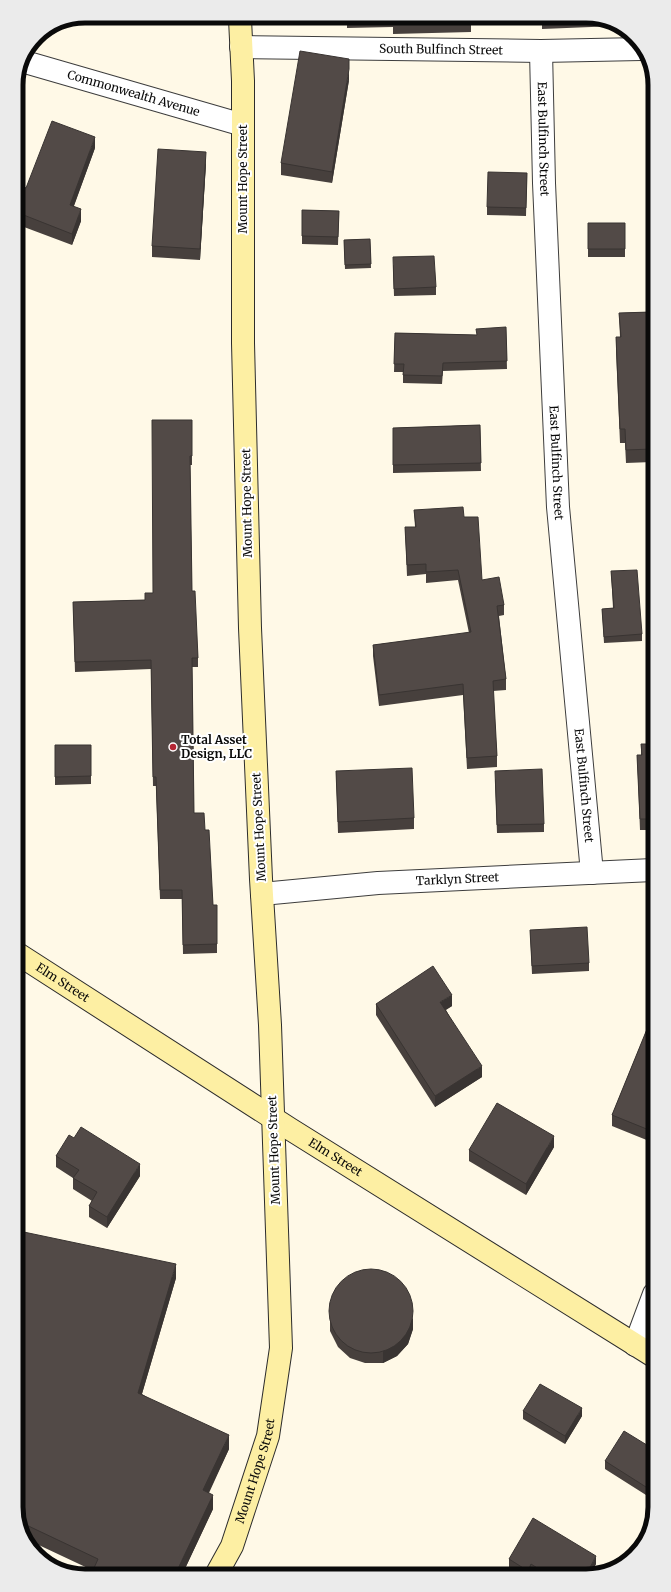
<svg xmlns="http://www.w3.org/2000/svg" width="671" height="1592" viewBox="0 0 671 1592" font-family="Merriweather,serif">
<style>
.lines{fill:none;stroke-linecap:round;stroke-linejoin:round}
.street-casing{stroke:#3d3d3d;stroke-width:24}
.secondary-casing{stroke:#2c2c2c;stroke-width:24}
.street{stroke:#fff;stroke-width:22}
.secondary{stroke:#fdefa3;stroke-width:22}
.wall{fill:#47403d}
.shaded-wall{fill:#393432}
.building{fill:#524a47;stroke:#393432}
.poi-dot{fill:#b52634;stroke:#fff;stroke-width:1.5}
.labels{text-anchor:middle;stroke-width:4;stroke-linejoin:round;paint-order:stroke}
.street-label{font-size:12px;fill:#0a0a0a;stroke:#fff}
.poi-label{font-size:12px;font-weight:bold;fill:#0a0a0a;stroke:#fff;text-anchor:start}
.rim{fill:none;stroke:#0a0a0a;stroke-width:5}
</style>
<rect width="100%" height="100%" fill="#fff9e7"/>
<g class="lines">
<g class="street-casing">
<g id="street">
<path id="s1" d="M 241,47 L 541,51 L 641,49"/>
<path id="s2" d="M 541,51 L 544,183 L 558,507 L 592,873"/>
<path id="s3" d="M 25,62 L 243,125"/>
<path id="s4" d="M 262,894 L 378,883 L 653,870"/>
<path d="M 635,1345 L 654,1294"/>
</g>
</g>
<g class="secondary-casing">
<g id="secondary">
<path id="s5" d="M 18,954 L 290,1129 L 655,1357"/>
<path id="s6" d="M 216,1575 L 232,1546 L 268,1436 L 281,1348 L 270,1025 L 261,879 L 250,628 L 243,343 L 243,81 L 240,19"/>
</g>
</g>
<use href="#street" class="street"/>
<use href="#secondary" class="secondary"/>
</g>
<path class="wall" d="M 590,16 L 616,26 L 542,29 L 542,17 Z
M 471,17 L 471,32 L 393,34 L 393,27 L 347,28 L 347,18 Z
M 349,80 L 332,183 L 281,175 L 281,163 Z
M 95,148 L 74,206 L 81,221 L 72,245 L 16,224 L 16,184 L 26,188 Z
M 206,163 L 200,260 L 152,257 L 152,246 Z
M 527,173 L 526,216 L 487,215 L 487,207 Z
M 302,210 L 339,211 L 338,245 L 302,244 Z
M 588,223 L 625,223 L 625,257 L 588,257 Z
M 370,239 L 371,268 L 345,269 L 344,240 Z
M 393,265 L 436,287 L 436,295 L 394,296 Z
M 649,275 L 652,275 L 652,462 L 626,463 L 625,443 L 620,443 L 616,351 L 616,337 L 620,337 L 619,313 L 650,312 Z
M 506,327 L 507,369 L 443,371 L 442,384 L 403,383 L 403,372 L 394,372 L 395,333 L 476,335 Z
M 192,420 L 192,465 L 190,465 L 192,591 L 198,658 L 198,667 L 192,667 L 194,813 L 205,830 L 213,905 L 217,905 L 217,953 L 183,954 L 182,899 L 160,899 L 156,786 L 153,786 L 151,669 L 75,672 L 73,602 L 145,600 L 153,593 Z
M 480,425 L 481,471 L 393,473 L 393,428 Z
M 414,510 L 464,517 L 482,580 L 504,605 L 504,615 L 499,616 L 506,679 L 506,690 L 493,691 L 497,756 L 497,767 L 467,769 L 463,695 L 379,706 L 373,656 L 373,645 L 469,633 L 458,580 L 426,583 L 426,574 L 407,576 L 405,527 L 415,527 Z
M 611,571 L 642,634 L 642,641 L 604,643 L 602,609 L 613,608 Z
M 648,711 L 653,711 L 653,830 L 640,830 L 637,755 L 641,755 L 641,744 L 649,744 Z
M 55,745 L 91,745 L 91,784 L 55,785 Z
M 336,771 L 414,818 L 414,829 L 338,833 Z
M 495,779 L 544,824 L 544,832 L 497,833 Z
M 530,930 L 589,963 L 589,971 L 532,974 Z
M 376,1004 L 452,1006 L 446,1010 L 482,1077 L 435,1107 L 376,1015 Z
M 654,1012 L 654,1143 L 612,1126 L 612,1115 Z
M 74,1138 L 140,1176 L 107,1228 L 89,1217 L 89,1206 L 92,1201 L 73,1189 L 73,1178 L 56,1167 L 56,1156 Z
M 554,1147 L 526,1195 L 469,1161 L 469,1150 Z
M 19,1231 L 176,1278 L 142,1394 L 229,1449 L 209,1493 L 213,1509 L 182,1575 L 94,1576 L 94,1571 L 28,1540 L 20,1529 Z
M 330,1304 L 413,1329 L 408,1344 L 397,1356 L 383,1363 L 365,1363 L 350,1358 L 338,1347 L 330,1331 Z
M 523,1411 L 582,1416 L 565,1444 L 523,1419 Z
M 655,1450 L 646,1495 L 605,1469 L 605,1461 Z
M 509,1559 L 596,1564 L 591,1572 L 518,1573 L 509,1567 Z"/>
<path class="shaded-wall" d="M 349,69 L 349,80 L 332,183 L 332,172 Z
M 95,137 L 95,148 L 70,216 L 70,205 Z
M 206,152 L 206,163 L 200,260 L 200,249 Z
M 81,209 L 81,221 L 72,245 L 72,234 Z
M 452,995 L 452,1006 L 440,1013 L 440,1002 Z
M 482,1066 L 482,1077 L 435,1107 L 435,1096 Z
M 554,1136 L 554,1147 L 526,1195 L 526,1184 Z
M 140,1164 L 140,1176 L 107,1228 L 107,1217 Z
M 176,1264 L 176,1278 L 138,1407 L 138,1393 Z
M 413,1318 L 413,1329 L 408,1344 L 397,1356 L 383,1363 L 383,1351 Z
M 582,1408 L 582,1416 L 565,1444 L 565,1436 Z
M 229,1435 L 229,1449 L 203,1504 L 203,1490 Z
M 655,1473 L 655,1481 L 646,1495 L 646,1487 Z
M 213,1495 L 213,1509 L 182,1575 L 175,1575 Z
M 596,1556 L 596,1564 L 591,1572 L 587,1573 Z
M 531,1564 L 531,1572 L 528,1573 L 528,1571 Z
M 120,1569 L 120,1576 L 117,1576 Z"/>
<path class="building" d="M 471,17 L 471,18 L 393,20 L 393,18 Z
M 300,51 L 349,59 L 349,69 L 332,172 L 281,163 Z
M 52,121 L 95,137 L 70,205 L 81,209 L 72,234 L 16,212 L 16,184 L 26,188 Z
M 158,149 L 206,152 L 200,249 L 152,246 Z
M 488,172 L 527,173 L 526,208 L 487,207 Z
M 302,210 L 339,211 L 338,237 L 302,236 Z
M 588,223 L 625,223 L 625,249 L 588,249 Z
M 370,239 L 371,264 L 345,265 L 344,240 Z
M 434,256 L 436,287 L 394,289 L 393,257 Z
M 649,275 L 652,275 L 652,449 L 626,450 L 625,429 L 620,429 L 616,337 L 621,337 L 619,313 L 651,312 Z
M 506,327 L 507,361 L 443,363 L 442,376 L 403,375 L 404,364 L 394,364 L 395,333 L 477,335 L 476,329 Z
M 152,420 L 192,420 L 192,456 L 190,456 L 192,591 L 195,591 L 198,658 L 192,658 L 194,813 L 204,813 L 205,830 L 209,830 L 213,905 L 217,905 L 217,944 L 183,945 L 182,890 L 160,890 L 156,777 L 153,777 L 151,660 L 75,662 L 73,602 L 145,600 L 145,593 L 153,593 Z
M 480,425 L 481,463 L 393,465 L 393,428 Z
M 463,507 L 464,517 L 478,517 L 482,580 L 499,577 L 504,605 L 497,606 L 506,679 L 493,681 L 497,756 L 467,758 L 463,684 L 379,695 L 373,645 L 471,632 L 458,570 L 426,572 L 426,564 L 407,565 L 405,527 L 416,527 L 414,510 Z
M 637,570 L 642,634 L 604,637 L 602,609 L 614,608 L 611,571 Z
M 648,711 L 653,711 L 653,819 L 640,819 L 637,755 L 642,755 L 641,744 L 650,744 Z
M 55,745 L 91,745 L 91,776 L 55,777 Z
M 412,768 L 414,818 L 338,822 L 336,771 Z
M 542,769 L 544,824 L 497,825 L 495,771 Z
M 587,927 L 589,963 L 532,966 L 530,930 Z
M 433,966 L 452,995 L 440,1002 L 482,1066 L 435,1096 L 376,1004 Z
M 654,1012 L 654,1132 L 612,1115 Z
M 497,1103 L 554,1136 L 526,1184 L 469,1150 Z
M 81,1127 L 140,1164 L 107,1217 L 89,1206 L 97,1192 L 73,1178 L 79,1170 L 56,1156 L 69,1135 L 74,1138 Z
M 19,1231 L 176,1264 L 138,1393 L 229,1435 L 203,1490 L 213,1495 L 175,1575 L 132,1575 L 120,1569 L 117,1576 L 110,1576 L 94,1568 L 98,1559 L 20,1522 Z
M329 1311a42 42 0 1 1 84 0a42 42 0 1 1-84 0Z
M 540,1384 L 582,1408 L 565,1436 L 523,1411 Z
M 624,1431 L 655,1450 L 655,1473 L 646,1487 L 605,1461 Z
M 533,1518 L 596,1556 L 587,1573 L 580,1573 L 576,1570 L 574,1573 L 545,1573 L 531,1564 L 528,1571 L 509,1559 Z"/>
<circle class="poi-dot" cx="173" cy="747" r="4"/>
<g class="labels">
<g class="street-label">
<text dy="4" stroke="none"><textPath href="#s1" startOffset="200">South Bulfinch Street</textPath></text>
<text dy="4" stroke="none"><textPath href="#s3" startOffset="113">Commonwealth Avenue</textPath></text>
<text dy="4" stroke="none"><textPath href="#s2" startOffset="88">East Bulfinch Street</textPath></text>
<text transform="translate(243 179) rotate(-90)" y="4">Mount Hope Street</text>
<text dy="4" stroke="none"><textPath href="#s2" startOffset="412">East Bulfinch Street</textPath></text>
<text transform="translate(247 503) rotate(-91)" y="4">Mount Hope Street</text>
<text dy="4" stroke="none"><textPath href="#s2" startOffset="736">East Bulfinch Street</textPath></text>
<text transform="translate(259 827) rotate(-93)" y="4">Mount Hope Street</text>
<text dy="4" stroke="none"><textPath href="#s4" startOffset="196">Tarklyn Street</textPath></text>
<text dy="4" stroke="none"><textPath href="#s5" startOffset="53">Elm Street</textPath></text>
<text transform="translate(274 1150) rotate(-92)" y="4">Mount Hope Street</text>
<text dy="4" stroke="none"><textPath href="#s5" startOffset="377">Elm Street</textPath></text>
<text dy="4" stroke="none"><textPath href="#s6" startOffset="112">Mount Hope Street</textPath></text>
</g>
<g class="poi-label">
<text x="181" y="744">Total Asset<tspan x="181" dy="14">Design, LLC</tspan></text>
</g>
</g>
<path d="M0 0H671V1592H0ZM85 23H586A62 62 0 0 1 648 85V1507A62 62 0 0 1 586 1569H85A62 62 0 0 1 23 1507V85A62 62 0 0 1 85 23Z" fill="#ebebeb" fill-rule="evenodd"/>
<path class="rim" d="M85 23H586A62 62 0 0 1 648 85V1507A62 62 0 0 1 586 1569H85A62 62 0 0 1 23 1507V85A62 62 0 0 1 85 23Z"/>
</svg>
